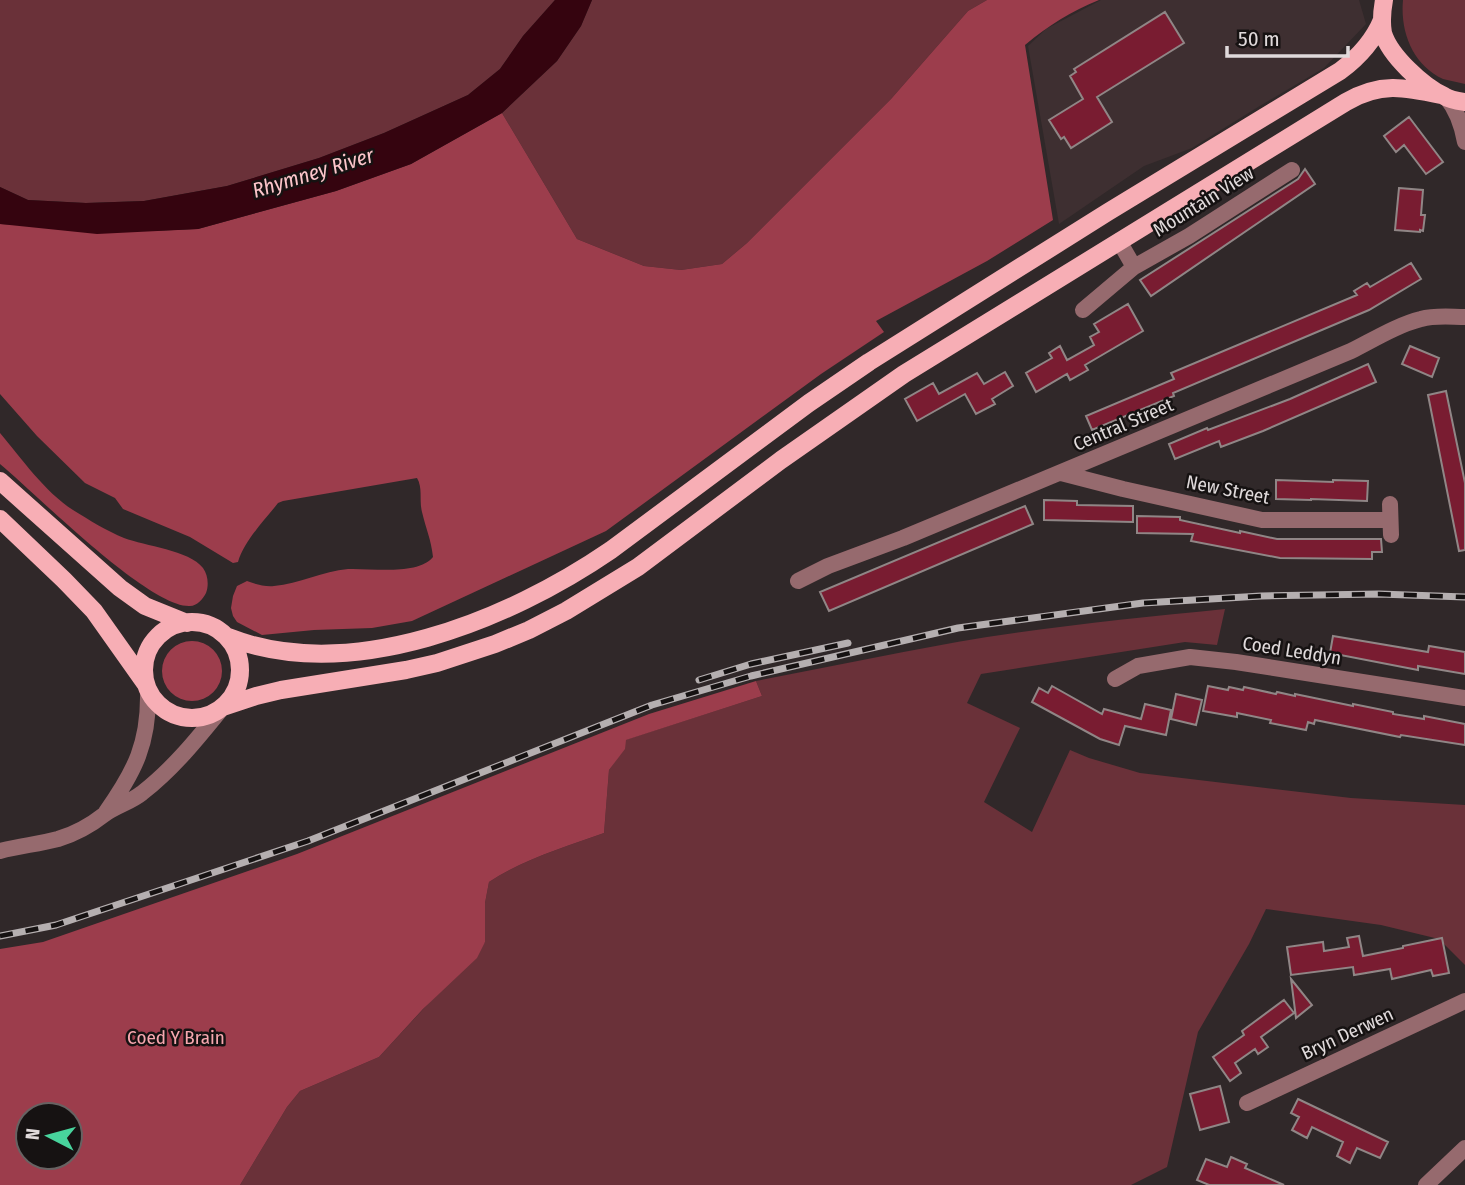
<svg xmlns="http://www.w3.org/2000/svg" width="1465" height="1185" viewBox="0 0 1465 1185" font-family="'Fira Sans Condensed',sans-serif">
<style>
.built{fill:#3e2f31}
.green{fill:#6a3139}
.forest{fill:#9c3d4c;fill-rule:evenodd}
.water{fill:#35040f}
.building{fill:#791c31;stroke:#908686;stroke-width:2}
.lines{fill:none;stroke-linecap:round;stroke-linejoin:round}
.minor{stroke:#966a6e;stroke-width:16}
.major{stroke:#f7aeb5;stroke-width:18}
.rail-casing{stroke:#b5afb0;stroke-width:7}
.rail{stroke:#161212;stroke-width:4.5;stroke-dasharray:13;stroke-linecap:butt}
.labels{text-anchor:middle;stroke-width:5;stroke-linejoin:round;paint-order:stroke}
.street-label{font-size:19px;fill:#e0dadb;stroke:#161212}
.park-label{font-size:19px;fill:#f8a8b0;stroke:#161212}
.water-label{font-size:21px;font-style:italic;fill:#fcc5ca;stroke:#161212}
</style>
<rect width="100%" height="100%" fill="#302829"/>
<path class="built" d="M 1101,0 L 1359,0 L 1366,24 L 1324,68 L 1258,107 L 1192,148 L 1144,166 L 1059,224 L 1028,46 L 1046,29 Z"/>
<path class="green" d="M 0,0 L 555,0 L 523,36 L 500,69 L 468,95 L 384,133 L 319,158 L 227,186 L 144,201 L 86,203 L 28,200 L 0,187 Z
M 592,0 L 987,0 L 968,11 L 891,99 L 747,243 L 722,264 L 681,270 L 644,266 L 577,239 L 502,113 L 557,61 L 581,26 Z
M 1403,0 L 1465,0 L 1465,84 C 1458,82 1450,81 1443,79 C 1413,65 1400,32 1403,0 Z
M 1225,609 L 1217,645 L 1185,642 L 981,674 L 967,703 L 1020,728 L 984,802 L 1032,832 L 1070,750 L 1089,758 L 1140,773 L 1351,798 L 1465,805 L 1465,965 L 1439,939 L 1381,925 L 1266,909 L 1249,944 L 1198,1032 L 1167,1167 L 1131,1185 L 240,1185 L 287,1107 L 300,1091 L 379,1057 L 485,942 L 485,903 L 489,882 C 524,859 565,847 604,833 L 609,770 L 624,749 L 625,740 L 762,696 L 756,681 C 833,666 909,650 987,637 C 1065,625 1145,617 1225,609 Z"/>
<path class="forest" d="M 987,0 L 1099,0 C 1070,12 1049,25 1025,45 L 1053,220 L 987,261 L 876,321 L 884,332 L 821,374 L 606,531 L 412,621 L 372,628 L 314,630 L 262,635 L 237,622 L 233,616 L 231,608 L 233,596 L 237,586 L 247,581 C 255,584 265,587 274,586 C 299,584 323,571 348,569 C 371,568 417,576 433,557 C 431,539 426,529 422,512 C 419,500 423,488 417,478 L 283,501 L 278,503 C 264,521 244,541 238,562 L 233,563 L 190,537 L 123,509 L 115,498 L 85,483 L 37,436 L 0,394 L 0,224 L 149,231 L 198,229 L 336,191 L 411,164 L 502,113 L 577,239 L 644,266 L 681,270 L 722,264 L 747,243 L 891,99 L 968,11 Z
M 0,433 C 21,458 45,492 73,510 C 89,520 107,531 124,538 C 145,546 189,550 203,568 C 208,575 209,585 206,593 C 203,599 197,606 190,606 C 149,608 35,493 0,464 Z
M162 671a30 30 0 1 1 60 0a30 30 0 1 1-60 0Z
M 756,681 L 762,696 L 626,740 L 625,749 L 609,770 L 604,833 C 565,847 524,859 489,882 L 485,903 L 485,942 L 477,958 L 423,1009 L 379,1057 L 300,1091 L 287,1107 L 240,1185 L 0,1185 L 0,949 L 43,942 L 297,854 L 649,714 ZM 28,1115 L 70,1115 L 70,1157 L 28,1157 Z"/>
<path class="water" d="M 555,0 L 592,0 L 581,26 L 557,61 L 502,113 L 411,164 L 336,191 L 198,229 L 97,234 L 0,224 L 0,187 L 28,200 L 86,203 L 144,201 L 227,186 L 319,158 L 384,133 L 468,95 L 500,69 L 523,36 Z"/>
<path class="building" d="M 1165,12 L 1184,43 L 1097,97 L 1112,122 L 1071,148 L 1064,137 L 1061,139 L 1049,120 L 1083,99 L 1070,76 L 1076,72 L 1074,69 Z
M 1409,117 L 1443,162 L 1426,174 L 1404,145 L 1396,152 L 1384,136 Z
M 1305,169 L 1315,184 L 1151,296 L 1140,280 L 1298,179 Z
M 1399,188 L 1423,190 L 1421,215 L 1425,215 L 1423,231 L 1420,230 L 1420,232 L 1395,230 Z
M 1411,263 L 1421,279 L 1369,310 L 1173,393 L 1174,396 L 1092,430 L 1086,416 L 1174,379 L 1171,373 L 1357,295 L 1354,291 L 1367,283 L 1370,287 Z
M 1128,304 L 1143,331 L 1085,365 L 1088,370 L 1070,380 L 1067,374 L 1036,392 L 1026,373 L 1052,358 L 1049,353 L 1060,346 L 1067,360 L 1094,345 L 1090,337 L 1099,332 L 1094,324 Z
M 1410,346 L 1439,358 L 1432,377 L 1402,364 Z
M 1368,364 L 1376,382 L 1263,431 L 1221,447 L 1219,441 L 1175,459 L 1169,444 L 1207,428 L 1208,430 L 1290,399 Z
M 1005,372 L 1013,386 L 992,399 L 995,404 L 976,414 L 965,394 L 917,421 L 905,399 L 933,383 L 939,394 L 977,373 L 984,384 Z
M 1446,391 L 1465,483 L 1465,550 L 1459,551 L 1428,395 Z
M 1276,480 L 1333,482 L 1333,480 L 1368,481 L 1367,501 L 1311,499 L 1311,500 L 1276,499 Z
M 1044,500 L 1077,501 L 1077,505 L 1133,506 L 1133,522 L 1044,520 Z
M 1025,506 L 1033,524 L 829,611 L 820,592 Z
M 1137,516 L 1180,517 L 1180,520 L 1240,533 L 1240,531 L 1277,539 L 1381,539 L 1382,552 L 1372,552 L 1372,559 L 1280,558 L 1191,541 L 1193,534 L 1137,533 Z
M 1333,636 L 1428,652 L 1429,646 L 1465,652 L 1465,674 L 1418,666 L 1418,670 L 1330,653 Z
M 1052,686 L 1102,714 L 1104,709 L 1141,719 L 1145,704 L 1171,710 L 1166,735 L 1125,726 L 1119,745 L 1100,739 L 1032,702 L 1039,688 L 1048,693 Z
M 1208,686 L 1228,690 L 1229,687 L 1243,690 L 1244,687 L 1276,694 L 1277,692 L 1295,696 L 1295,694 L 1353,706 L 1353,704 L 1393,712 L 1393,714 L 1424,719 L 1424,716 L 1465,724 L 1465,745 L 1401,735 L 1400,737 L 1315,720 L 1314,724 L 1308,722 L 1306,730 L 1270,723 L 1271,720 L 1237,713 L 1237,717 L 1203,711 Z
M 1176,694 L 1202,700 L 1196,725 L 1171,719 Z
M 1359,936 L 1363,956 L 1403,948 L 1403,946 L 1442,938 L 1449,973 L 1433,976 L 1431,970 L 1392,979 L 1390,969 L 1354,975 L 1353,967 L 1291,975 L 1287,947 L 1323,942 L 1324,951 L 1349,947 L 1347,938 Z
M 1291,979 L 1312,1005 L 1296,1018 Z
M 1284,1000 L 1294,1013 L 1261,1037 L 1268,1047 L 1258,1054 L 1255,1049 L 1235,1063 L 1241,1073 L 1230,1081 L 1213,1057 L 1244,1035 L 1242,1031 Z
M 1220,1086 L 1229,1122 L 1200,1130 L 1190,1094 Z
M 1298,1099 L 1388,1142 L 1380,1158 L 1357,1148 L 1350,1163 L 1337,1156 L 1343,1142 L 1312,1127 L 1307,1138 L 1292,1130 L 1299,1117 L 1291,1113 Z
M 1231,1157 L 1247,1164 L 1245,1168 L 1284,1185 L 1209,1185 L 1197,1180 L 1206,1159 L 1227,1167 Z"/>
<g class="lines">
<path class="minor" d="M 1446,97 C 1457,110 1462,125 1465,142
M 1119,241 L 1134,267 L 1189,236 L 1292,170
M 1083,310 L 1134,267
M 1061,473 L 1123,489 L 1262,520 L 1390,520
M 1390,504 L 1391,535
M 798,581 L 828,566 L 903,538 L 1351,351 C 1373,340 1397,325 1421,319 C 1435,315 1451,317 1465,317
M 1115,679 L 1138,666 L 1190,657 L 1236,662 L 1465,698
M 106,812 C 135,771 149,743 148,692
M 0,851 C 19,846 39,844 58,839 C 75,834 91,825 105,814 C 116,806 131,802 142,793 C 173,769 198,738 223,707
M 1247,1103 L 1465,1001
M 1426,1185 L 1465,1148"/>
<path class="major" d="M 1384,0 C 1382,11 1381,22 1383,33 C 1390,56 1423,86 1444,96 C 1450,100 1458,101 1465,102
M 0,481 L 120,588 L 145,606 L 187,623
M 0,519 L 64,580 L 94,611 L 145,683
M144 670a48 48 0 1 1 96 0a48 48 0 1 1-96 0Z
M 228,637 C 351,685 509,620 611,550 L 809,403 L 869,362 L 1108,212 L 1340,71 C 1359,57 1373,42 1382,20
M 223,707 L 256,696 L 281,690 L 406,670 L 437,663 L 495,644 L 529,630 L 566,611 L 638,567 L 781,460 L 904,374 L 1346,102 C 1380,82 1404,87 1441,95"/>
<g class="rail-casing">
<path id="rail" d="M 699,680 L 751,664 L 848,643
M 0,936 L 56,925 L 308,841 L 652,705 L 751,676 L 958,628 L 1143,603 L 1261,596 L 1379,594 L 1465,597"/>
</g>
<use href="#rail" class="rail"/>
</g>
<g class="labels">
<g class="street-label">
<text transform="translate(1203 201) rotate(-32)" y="7">Mountain View</text>
<text transform="translate(1123 424) rotate(-23)" y="7">Central Street</text>
<text transform="translate(1228 489) rotate(11)" y="7">New Street</text>
<text transform="translate(1292 650) rotate(9)" y="7">Coed Leddyn</text>
<text transform="translate(1347 1033) rotate(-25)" y="7">Bryn Derwen</text>
</g>
<g class="park-label">
<text x="176" y="1044">Coed Y Brain</text>
</g>
<g class="water-label">
<text transform="translate(313 173) rotate(-17)" y="7">Rhymney River</text>
</g>
</g>
<g transform="translate(49 1136) rotate(276)"><circle r="33" fill="#161212" stroke="#676262" stroke-width="2"/>
<path d="M0-5L12 26L0 18L-12 26Z" fill="#48d49d"/>
<text y="-10" font-size="19" font-weight="bold" text-anchor="middle" fill="#e0dadb">N</text>
</g>
<path d="M1227 46v10h121v-10" fill="none" stroke="#e0dadb" stroke-width="3.5"/>
<text x="1238" y="46" font-size="21" fill="#e0dadb" stroke="#161212" stroke-width="5" paint-order="stroke">50 m</text>
</svg>
